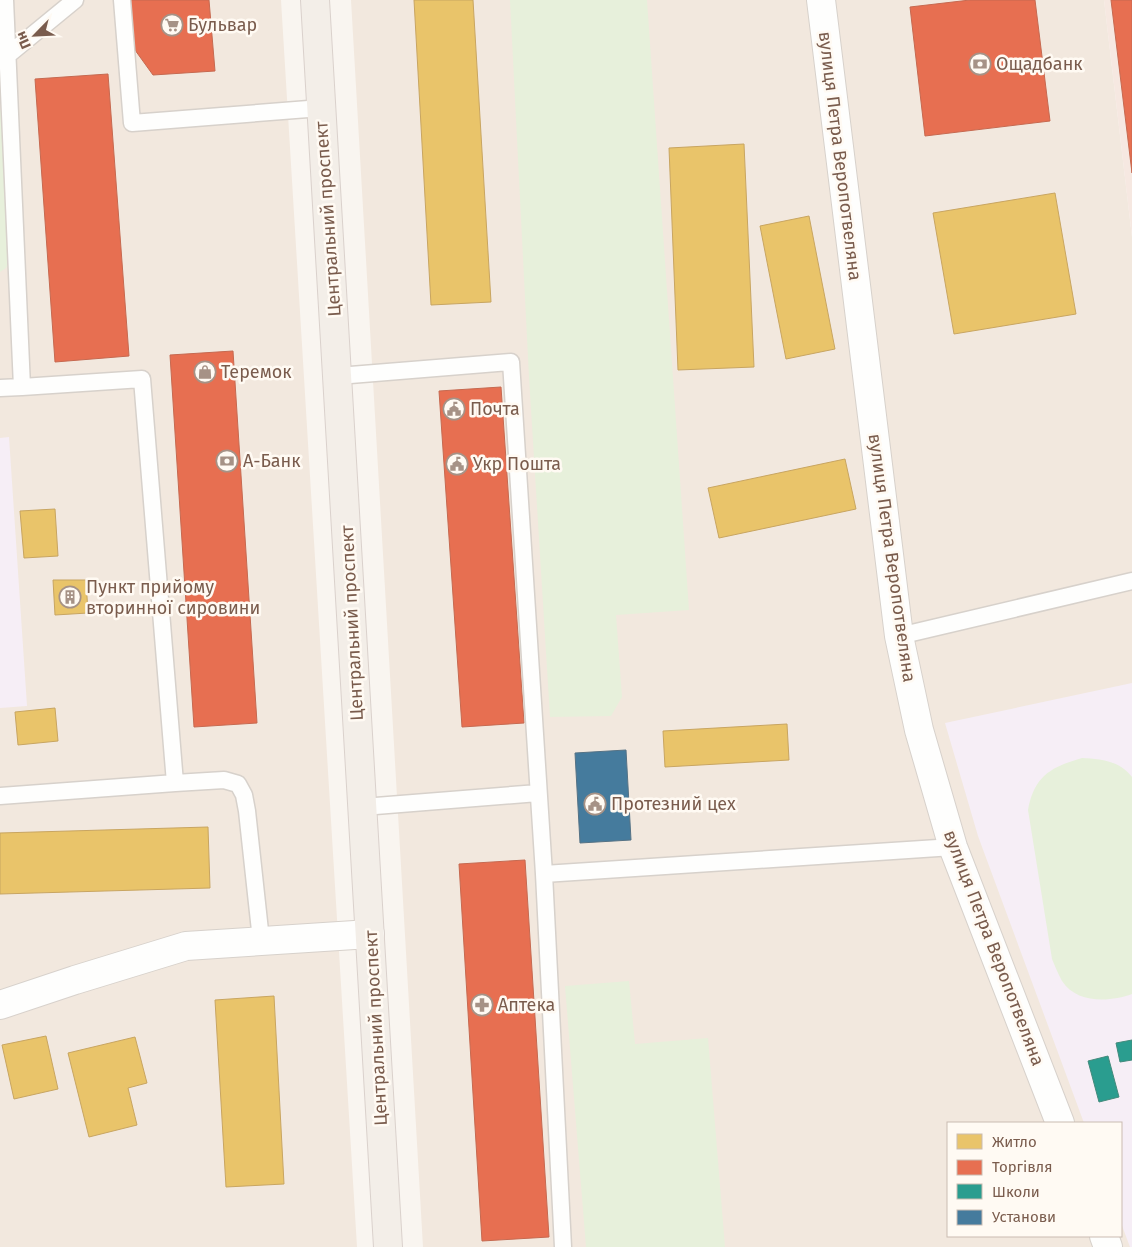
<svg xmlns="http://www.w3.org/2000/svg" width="1132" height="1247" viewBox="0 0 1132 1247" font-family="'Fira Sans',sans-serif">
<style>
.residential{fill:#f2e8de;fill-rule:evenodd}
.commercial{fill:#f6e8e1}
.education{fill:#f6eef6}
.green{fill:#e7f0db}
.homes{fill:#e9c46a;stroke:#c8a561}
.shops{fill:#e76f51;stroke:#c66950}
.schools{fill:#2a9d8f;stroke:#428a7b}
.public{fill:#457b9d;stroke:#557285}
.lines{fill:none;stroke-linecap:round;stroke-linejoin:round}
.lane-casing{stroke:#d7d1cb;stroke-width:19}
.street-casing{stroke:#d7d1cb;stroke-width:30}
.primary-casing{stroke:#dad1cc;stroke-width:30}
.lane{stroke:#fefefd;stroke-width:16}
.street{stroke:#fefefd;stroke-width:28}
.primary{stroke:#f3eee8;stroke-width:28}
.labels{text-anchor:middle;stroke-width:5;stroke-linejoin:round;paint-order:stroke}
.poi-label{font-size:18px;fill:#7a5c4d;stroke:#fffaf3;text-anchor:start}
.street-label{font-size:18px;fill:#7a5c4d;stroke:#fffaf3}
</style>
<rect width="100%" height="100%" fill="#f9f5f0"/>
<path class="residential" d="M 0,0 L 281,0 L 357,1247 L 0,1247 Z
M 351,0 L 1104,0 L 1132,237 L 1132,1247 L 423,1247 ZM 948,1123 L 1121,1123 L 1121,1236 L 948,1236 Z"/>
<path class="commercial" d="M 1104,0 L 1132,0 L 1132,237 Z"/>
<path class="education" d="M 9,437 L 27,706 L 0,708 L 0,438 Z
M 1132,683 L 1132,1247 L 1130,1247 L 1121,1223 L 1121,1123 L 1084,1123 L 978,836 L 945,723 Z"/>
<path class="green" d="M 510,0 L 647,0 L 689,610 L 616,615 L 622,697 L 611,716 L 550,717 L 529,377 Z
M 0,110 L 3,112 L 12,255 L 6,268 L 0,272 Z
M 1082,758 C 1101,759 1120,761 1132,777 L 1132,994 C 1110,1002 1077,1004 1062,981 C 1058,974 1055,966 1052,959 L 1028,810 C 1034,776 1051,767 1082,758 Z
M 629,981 L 635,1044 L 708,1038 L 725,1247 L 586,1247 L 565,986 Z"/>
<path class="homes" d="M 414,0 L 473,0 L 491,302 L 431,305 Z
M 744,144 L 754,367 L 678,370 L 669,148 Z
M 1055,193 L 1076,314 L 954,334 L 933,213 Z
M 809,216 L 835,349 L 786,359 L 760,226 Z
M 845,459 L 856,509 L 719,538 L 708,488 Z
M 55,509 L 58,556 L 24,558 L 20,511 Z
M 53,580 L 86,580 L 88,613 L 55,615 Z
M 55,708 L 58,741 L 18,745 L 15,712 Z
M 787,724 L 789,760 L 665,767 L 663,731 Z
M 208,827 L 210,888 L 0,894 L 0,833 Z
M 274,996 L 284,1184 L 226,1187 L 215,1000 Z
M 46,1036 L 58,1089 L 14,1099 L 2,1045 Z
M 135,1037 L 147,1083 L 128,1088 L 137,1125 L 89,1137 L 68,1053 Z"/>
<path class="shops" d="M 130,0 L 209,0 L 215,71 L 153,75 L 135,50 Z
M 970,0 L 1035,0 L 1050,121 L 925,136 L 910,7 Z
M 1111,0 L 1132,0 L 1132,173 Z
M 108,74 L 129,356 L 55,362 L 35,79 Z
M 233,351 L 257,723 L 194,727 L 170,355 Z
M 501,387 L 524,723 L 462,727 L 439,391 Z
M 525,860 L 549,1237 L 482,1241 L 459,864 Z"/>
<path class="schools" d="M 1132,1040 L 1132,1060 L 1120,1062 L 1116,1043 Z
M 1108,1056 L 1119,1097 L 1099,1102 L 1088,1061 Z"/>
<path class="public" d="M 626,750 L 631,840 L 580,843 L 575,753 Z"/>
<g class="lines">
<g class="lane-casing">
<path id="lane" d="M 122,0 L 132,123 L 321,108
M 8,55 L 75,0
M 338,376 L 511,362 L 544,874
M 22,387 L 142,379 L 175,783 L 224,780 L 238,784 L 244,795 L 247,811 L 261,940
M 0,388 L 22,387 L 5,0
M 899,636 L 1132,581
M 0,796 L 175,783
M 363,807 L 538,793
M 563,1247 L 544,874 L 953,847"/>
</g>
<g class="street-casing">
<path id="street" d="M 821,0 L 899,636 L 919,730 L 953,847 L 1060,1123
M 0,1005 L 75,980 L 186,946 L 370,934
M 1104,1236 L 1108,1247"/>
</g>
<g class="primary-casing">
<path id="primary" d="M 315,0 L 388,1247"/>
</g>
<use href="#lane" class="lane"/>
<use href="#street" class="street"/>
<use href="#primary" class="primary"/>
</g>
<defs>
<g id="supermarket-ring" transform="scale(1.125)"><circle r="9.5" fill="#fffaf3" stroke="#a69286" stroke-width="1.5"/><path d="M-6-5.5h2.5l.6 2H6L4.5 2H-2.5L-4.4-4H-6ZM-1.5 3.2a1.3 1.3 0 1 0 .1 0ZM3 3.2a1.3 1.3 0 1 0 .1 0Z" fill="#a69286"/></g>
<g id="bank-ring" transform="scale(1.125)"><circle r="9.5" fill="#fffaf3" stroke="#a69286" stroke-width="1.5"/><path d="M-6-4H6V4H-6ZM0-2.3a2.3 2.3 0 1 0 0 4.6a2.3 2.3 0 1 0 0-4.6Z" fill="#a69286"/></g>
<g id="shop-ring" transform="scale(1.125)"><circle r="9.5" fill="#fffaf3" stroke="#a69286" stroke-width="1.5"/><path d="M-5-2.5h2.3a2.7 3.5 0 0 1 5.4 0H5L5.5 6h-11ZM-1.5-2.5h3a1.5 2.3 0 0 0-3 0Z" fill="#a69286"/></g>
<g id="civic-ring" transform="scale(1.125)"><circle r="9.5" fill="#fffaf3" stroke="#a69286" stroke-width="1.5"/><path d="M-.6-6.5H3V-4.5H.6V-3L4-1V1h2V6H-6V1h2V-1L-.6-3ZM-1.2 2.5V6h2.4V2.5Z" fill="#a69286"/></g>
<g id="building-ring" transform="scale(1.125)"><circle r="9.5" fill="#fffaf3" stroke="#a69286" stroke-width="1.5"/><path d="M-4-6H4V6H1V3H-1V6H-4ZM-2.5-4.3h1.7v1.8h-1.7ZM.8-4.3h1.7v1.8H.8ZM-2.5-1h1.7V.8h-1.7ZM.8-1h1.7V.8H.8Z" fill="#a69286"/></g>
<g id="pharmacy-ring" transform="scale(1.125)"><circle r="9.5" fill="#fffaf3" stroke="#a69286" stroke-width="1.5"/><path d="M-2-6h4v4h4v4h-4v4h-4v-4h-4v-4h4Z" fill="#a69286"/></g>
</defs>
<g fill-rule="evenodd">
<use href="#supermarket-ring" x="172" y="25"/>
<use href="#bank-ring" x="980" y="64"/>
<use href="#shop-ring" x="205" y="372"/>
<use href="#civic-ring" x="454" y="409"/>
<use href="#bank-ring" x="227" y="461"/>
<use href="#civic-ring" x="457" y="464"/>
<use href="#building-ring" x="70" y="597"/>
<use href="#civic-ring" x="595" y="804"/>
<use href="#pharmacy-ring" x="482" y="1005"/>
</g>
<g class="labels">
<g class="poi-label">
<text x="188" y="31">Бульвар</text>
<text x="996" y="70">Ощадбанк</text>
<text x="221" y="378">Теремок</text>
<text x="470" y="415">Почта</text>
<text x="243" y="467">А-Банк</text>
<text x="473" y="470">Укр Пошта</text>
<text x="86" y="593">Пункт прийому<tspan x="86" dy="21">вторинної сировини</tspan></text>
<text x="611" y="810">Протезний цех</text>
<text x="498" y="1011">Аптека</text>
</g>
<g class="street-label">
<text transform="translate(840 156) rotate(83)" y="6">вулиця Петра Веропотвеляна</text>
<text transform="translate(328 219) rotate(-94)" y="6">Центральний проспект</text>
<text transform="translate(892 558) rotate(82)" y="6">вулиця Петра Веропотвеляна</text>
<text transform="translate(352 623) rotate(-93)" y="6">Центральний проспект</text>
<text transform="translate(994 948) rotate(69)" y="6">вулиця Петра Веропотвеляна</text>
<text transform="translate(376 1028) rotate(-93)" y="6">Центральний проспект</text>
</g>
</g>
<rect x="947" y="1122" width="175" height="115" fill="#fffaf3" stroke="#cabbb1"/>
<rect x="957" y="1134" width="25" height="15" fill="#e9c46a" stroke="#cabbb1"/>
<text x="992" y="1147" font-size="15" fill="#7a5c4d">Житло</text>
<rect x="957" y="1160" width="25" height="15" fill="#e76f51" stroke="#cabbb1"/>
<text x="992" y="1172" font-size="15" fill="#7a5c4d">Торгівля</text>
<rect x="957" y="1184" width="25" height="15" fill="#2a9d8f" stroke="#cabbb1"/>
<text x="992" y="1197" font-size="15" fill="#7a5c4d">Школи</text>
<rect x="957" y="1210" width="25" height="15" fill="#457b9d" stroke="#cabbb1"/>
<text x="992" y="1222" font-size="15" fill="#7a5c4d">Установи</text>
<g transform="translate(35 35) rotate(246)" stroke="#fffaf3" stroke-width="4" paint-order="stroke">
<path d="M0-4L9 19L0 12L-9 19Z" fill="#7a5c4d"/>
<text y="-8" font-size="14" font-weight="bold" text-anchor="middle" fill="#7a5c4d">Пн</text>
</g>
</svg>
